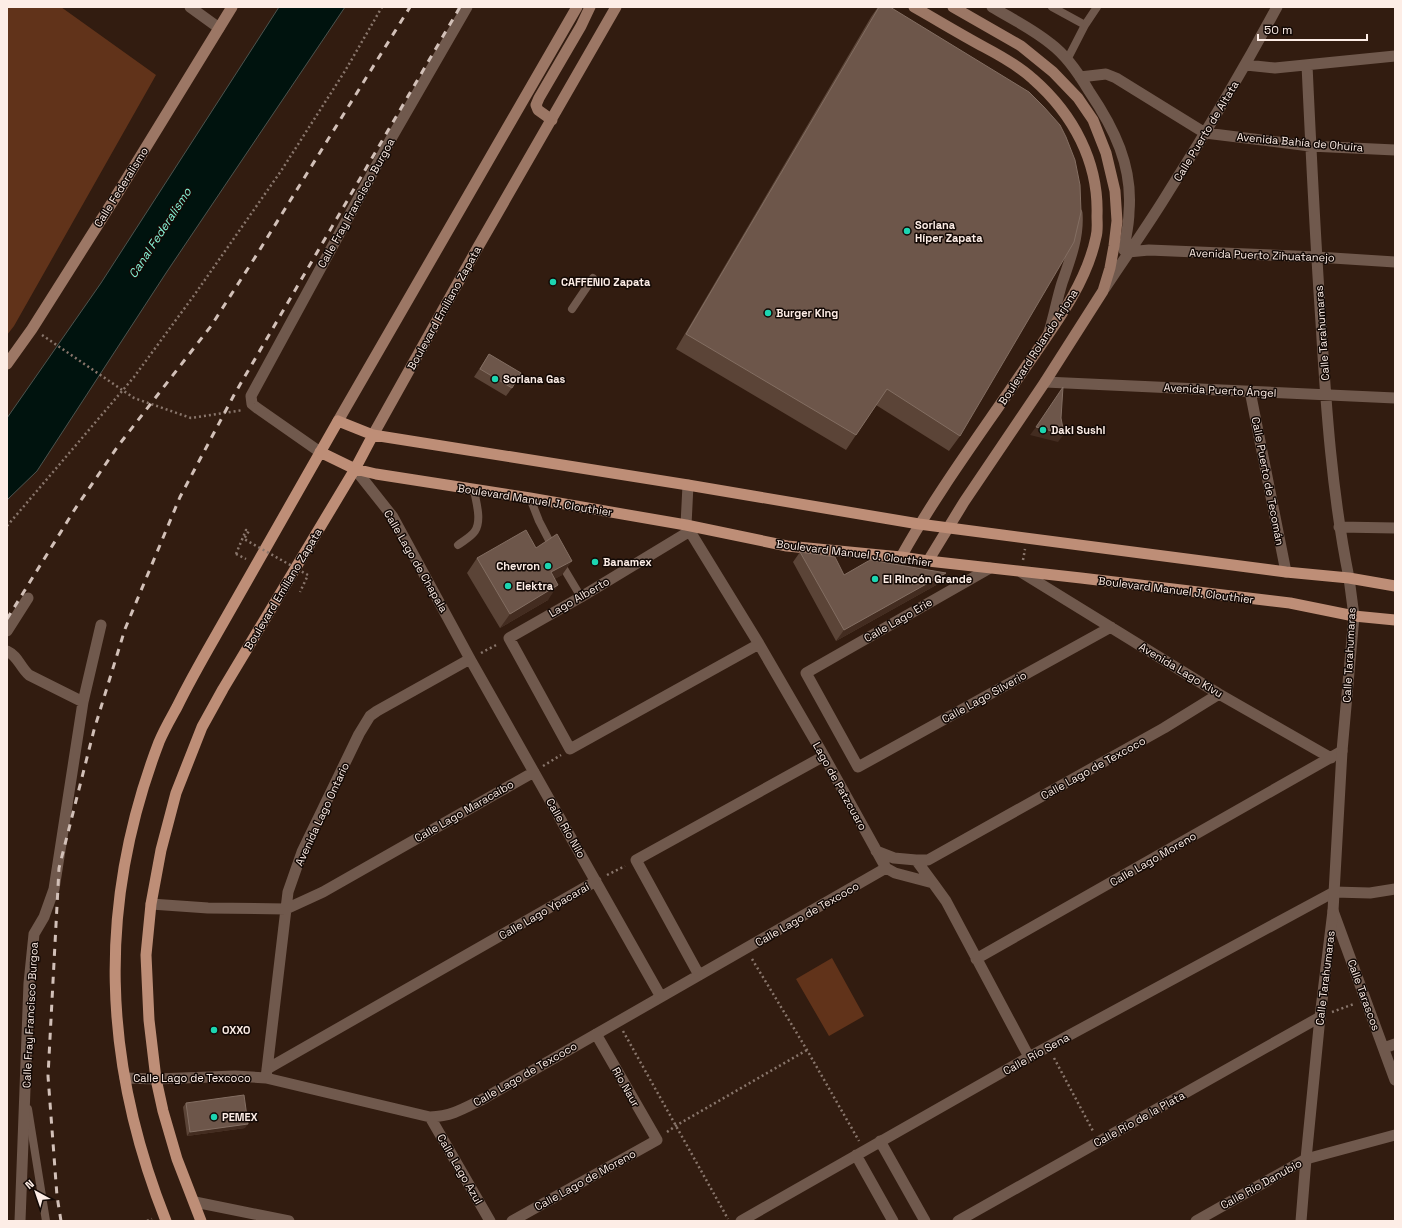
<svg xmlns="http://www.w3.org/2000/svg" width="1402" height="1228" viewBox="0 0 1402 1228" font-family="'Space Grotesk',sans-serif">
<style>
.green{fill:#61331a}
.water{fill:#00130e;stroke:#4c544f}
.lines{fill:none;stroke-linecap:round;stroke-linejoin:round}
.path{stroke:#89766c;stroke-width:2.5;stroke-dasharray:2 3;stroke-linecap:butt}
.service{stroke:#70594d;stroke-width:8}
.minor{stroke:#70594d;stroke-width:11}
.tertiary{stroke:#70594d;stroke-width:11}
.secondary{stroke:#9c7765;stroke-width:11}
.primary{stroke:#be8e77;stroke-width:11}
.rail{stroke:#d2c0b8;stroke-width:3;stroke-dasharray:7 7;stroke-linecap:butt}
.path-bridge{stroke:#89766c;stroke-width:2.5;stroke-dasharray:2 3;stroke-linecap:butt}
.wall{fill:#5b4437}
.shaded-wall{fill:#432c20}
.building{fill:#6d564a;stroke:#836e62}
.poi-dot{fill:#1cd5b1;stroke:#130905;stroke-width:1.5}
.labels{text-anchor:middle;stroke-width:3;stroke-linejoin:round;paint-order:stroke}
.street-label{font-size:11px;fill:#fdede6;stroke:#130905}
.poi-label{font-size:11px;font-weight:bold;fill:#fdede6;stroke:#130905;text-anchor:start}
.water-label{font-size:12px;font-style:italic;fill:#87f3d6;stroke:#130905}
</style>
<rect width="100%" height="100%" fill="#321c10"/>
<path class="green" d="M 7,7 L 61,7 L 156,75 L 14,326 L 7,335 Z
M 832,958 L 864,1016 L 829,1036 L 796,979 Z"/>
<path class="water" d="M 279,7 L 345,7 L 166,273 L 37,471 L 7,500 L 7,418 L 101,283 Z"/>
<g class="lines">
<path class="path" d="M 42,335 L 134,398 L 191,418 L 243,410
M 7,526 L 134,377 L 195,294 L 281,171 L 345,71 L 382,7
M 236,554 L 246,559
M 1023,560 L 1025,549
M 481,653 L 498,644
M 543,766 L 561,755
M 607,875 L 625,866
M 752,959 L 807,1050 L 859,1141
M 1332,1012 L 1354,1004
M 623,1031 L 728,1219
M 1054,1058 L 1093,1131
M 667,1132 L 677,1125 L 807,1050
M 147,1221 L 152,1219"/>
<path class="service" d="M 1052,7 L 1085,25
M 1067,60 L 1085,25 L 1097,7
M 572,309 L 593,278
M 530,498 L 539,521 L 553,548
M 458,545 C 463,541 471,537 475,531 C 482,520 476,502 474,490
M 560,562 L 581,597
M 28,1109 L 46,1221"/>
<path class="minor" d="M 190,7 L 219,28
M 992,7 C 1012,19 1033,29 1051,44 C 1067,56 1079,74 1089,91 C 1114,128 1133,166 1129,212 C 1129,224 1126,236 1124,248 L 1124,250 L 1128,252
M 1246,65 L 1275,68 L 1395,56
M 1307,65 C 1311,151 1315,237 1321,322 C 1326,408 1332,494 1349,578
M 1080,77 L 1106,74 L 1116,78 L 1205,133 L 1310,146 L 1395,150
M 1128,252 L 1149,250 L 1317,257 L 1395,262
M 1105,288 C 1126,256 1149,224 1169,191 C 1207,131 1243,70 1277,7
M 1049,332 C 1054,316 1057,299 1062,283 C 1070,260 1079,237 1077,213
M 1045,382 L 1395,398
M 1250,391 L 1286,572
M 320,452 L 257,408 L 252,404 L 251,396 L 392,137 L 467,7
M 355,469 L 393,517 L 470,659 L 661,997
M 688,485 L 686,525 L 759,644 L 824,756 L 886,868 L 895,873 L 933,883 L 946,901 L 1029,1057
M 1339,527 L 1395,528
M 690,531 L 581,597 L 509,638 L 570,749 L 759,644
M 990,568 L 806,673 L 858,767 L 1111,627
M 1021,572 L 1219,694 L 1331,758
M 7,631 L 28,598
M 7,651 C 18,656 20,667 29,675 L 83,702
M 876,851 L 894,858 L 916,860 L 928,860 L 1164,728 L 1219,694
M 916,860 L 933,883
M 151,904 L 208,908 L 286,909 L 323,892 L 534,772
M 1333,911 L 1395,1080
M 976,959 L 1342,751
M 699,975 L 636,860 L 824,756
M 1384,1048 L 1395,1044
M 267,1069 L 596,881
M 125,1078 L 156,1079 L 235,1076 L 266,1078 L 430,1117 C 452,1116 463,1109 483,1099 L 886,868
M 266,1078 L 288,892 L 302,852 L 359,734 L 370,716 L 377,711 L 470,659
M 430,1117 L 490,1221
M 880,1141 L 925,1221
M 856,1155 L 893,1221
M 195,1202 L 289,1221
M 20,1221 L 29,983 L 34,934 L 44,917 L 54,889 L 83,702 L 101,625
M 512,1221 L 657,1140 L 596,1034
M 741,1221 L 1029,1057 L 1334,892 L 1370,893 L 1395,889
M 958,1221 L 1320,1017
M 1196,1221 L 1306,1159 L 1395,1135"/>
<path class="tertiary" d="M 1301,1221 L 1306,1159 L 1320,1017 L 1333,911 L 1342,751 L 1354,616 L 1349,578"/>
<path class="secondary" d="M 552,120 L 538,110 L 536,105 L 539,98 L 581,26 L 590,7
M 7,364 L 32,329 L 113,201 L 232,7
M 338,421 L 577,7
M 373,435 L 478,247 L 616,7
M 901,557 C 937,492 982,432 1023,371 C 1051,330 1086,286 1096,237 C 1098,230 1097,223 1097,216 C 1099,162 1073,114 1033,79 C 1019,66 1001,56 984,47 C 960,34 937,20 914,7
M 928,561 L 964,502 L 1045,382 L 1103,291 L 1110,268 L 1114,246 L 1117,221 L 1115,191 L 1106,153 L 1093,120 L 1078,98 L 1053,72 L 1021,46 L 953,7"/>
<path class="primary" d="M 320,452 L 355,469 L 376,474 L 530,498 L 686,525 L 787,546 L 901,557 L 928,561 L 1081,578 L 1290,603 L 1354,616 L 1395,620
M 166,1221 C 102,1060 97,904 159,742 C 164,730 171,718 177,707 C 192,676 210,646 227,616 C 264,551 301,486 338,421 L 373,435 L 688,485 L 919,524 L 1286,572 L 1349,578 L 1395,586
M 201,1221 L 177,1159 L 163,1111 L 156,1079 L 149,1020 L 146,955 L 151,904 L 161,850 L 176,793 L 202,727 L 223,689 L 355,469 L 373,435"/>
<path class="rail" d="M 7,619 L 75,509 L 118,446 L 211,326 L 254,259 L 410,7
M 61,1221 L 57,1196 L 48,1076 L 59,868 L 94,730 L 125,629 L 180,497 L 234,395 L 460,7"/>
<path class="path-bridge" d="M 236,554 L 246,530 L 249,531 L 244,539 L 308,575 L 300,592"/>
</g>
<path class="wall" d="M 878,7 L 890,7 L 960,436 L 949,451 L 876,405 L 846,450 L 676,349 L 871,17 Z
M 489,354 L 512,388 L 506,396 L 474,377 Z
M 536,548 L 562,575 L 554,579 L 548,600 L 500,628 L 467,573 L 477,558 Z
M 800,552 L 844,575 L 938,584 L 836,641 L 793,562 Z
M 186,1103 L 245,1128 L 187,1136 L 183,1107 Z"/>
<path class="shaded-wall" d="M 1036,427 L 1064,434 L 1058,442 L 1030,435 Z
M 572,561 L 562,575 L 541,587 L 551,572 Z
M 946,573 L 938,584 L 836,641 L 844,630 Z
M 558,585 L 548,600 L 500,628 L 510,614 Z
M 248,1124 L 245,1128 L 187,1136 L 190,1132 Z"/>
<path class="building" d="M 879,7 L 890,7 L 1029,92 L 1044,107 L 1060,125 L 1066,137 L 1075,160 L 1080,185 L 1081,212 L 1074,242 L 960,436 L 887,389 L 856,435 L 686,334 Z
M 489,354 L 521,373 L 512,388 L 480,369 Z
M 1063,387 L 1061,418 L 1064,434 L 1036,427 Z
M 526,530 L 536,548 L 557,534 L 572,561 L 551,572 L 558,585 L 510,614 L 477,558 Z
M 800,552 L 835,557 L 844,575 L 870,560 L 946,573 L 844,630 Z
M 244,1095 L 248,1124 L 190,1132 L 186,1103 Z"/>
<g class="poi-dot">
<circle cx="907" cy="231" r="4"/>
<circle cx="553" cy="282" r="4"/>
<circle cx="768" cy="313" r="4"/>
<circle cx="495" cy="379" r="4"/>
<circle cx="1043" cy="430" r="4"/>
<circle cx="595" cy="562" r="4"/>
<circle cx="548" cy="566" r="4"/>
<circle cx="875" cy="579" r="4"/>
<circle cx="508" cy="586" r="4"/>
<circle cx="214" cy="1030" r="4"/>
<circle cx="214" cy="1117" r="4"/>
</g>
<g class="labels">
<g class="street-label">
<text transform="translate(1206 131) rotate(-59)" y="4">Calle Puerto de Altata</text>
<text transform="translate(1300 142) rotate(5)" y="4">Avenida Bahía de Ohuira</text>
<text transform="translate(121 187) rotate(-58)" y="4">Calle Federalismo</text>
<text transform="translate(356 203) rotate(-61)" y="4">Calle Fray Francisco Burgoa</text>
<text transform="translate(1262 255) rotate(2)" y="4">Avenida Puerto Zihuatanejo</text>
<text transform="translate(444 308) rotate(-61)" y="4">Boulevard Emiliano Zapata</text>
<text transform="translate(1322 333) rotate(-94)" y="4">Calle Tarahumaras</text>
<text transform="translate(1038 347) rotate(-57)" y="4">Boulevard Rolando Arjona</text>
<text transform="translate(1220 390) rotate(3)" y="4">Avenida Puerto Ángel</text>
<text transform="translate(1268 481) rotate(79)" y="4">Calle Puerto de Tecomán</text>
<text transform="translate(535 500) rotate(9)" y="4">Boulevard Manuel J. Clouthier</text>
<text transform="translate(854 553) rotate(7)" y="4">Boulevard Manuel J. Clouthier</text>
<text transform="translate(416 561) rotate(60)" y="4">Calle Lago de Chapala</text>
<text transform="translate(283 589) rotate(-59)" y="4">Boulevard Emiliano Zapata</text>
<text transform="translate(1176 590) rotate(7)" y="4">Boulevard Manuel J. Clouthier</text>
<text transform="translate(579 597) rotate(-30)" y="4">Lago Alberto</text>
<text transform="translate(898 620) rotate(-30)" y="4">Calle Lago Erie</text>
<text transform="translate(1349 655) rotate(-87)" y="4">Calle Tarahumaras</text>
<text transform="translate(1181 670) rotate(31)" y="4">Avenida Lago Kivu</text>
<text transform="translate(984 697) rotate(-29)" y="4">Calle Lago Silverio</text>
<text transform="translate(1093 768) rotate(-29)" y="4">Calle Lago de Texcoco</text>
<text transform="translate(840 786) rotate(61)" y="4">Lago de Patzcuaro</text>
<text transform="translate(464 811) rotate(-30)" y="4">Calle Lago Maracaibo</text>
<text transform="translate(322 814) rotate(-65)" y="4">Avenida Lago Ontario</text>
<text transform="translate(566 828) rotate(60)" y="4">Calle Río Nilo</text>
<text transform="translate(1153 859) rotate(-30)" y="4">Calle Lago Moreno</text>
<text transform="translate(544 911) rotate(-30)" y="4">Calle Lago Ypacaraí</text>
<text transform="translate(807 914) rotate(-30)" y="4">Calle Lago de Texcoco</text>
<text transform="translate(1325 978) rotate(-83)" y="4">Calle Tarahumaras</text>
<text transform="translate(1364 995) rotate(70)" y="4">Calle Tarascos</text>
<text transform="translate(30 1015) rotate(-87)" y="4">Calle Fray Francisco Burgoa</text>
<text transform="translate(1036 1054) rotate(-29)" y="4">Calle Río Sena</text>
<text transform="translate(525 1074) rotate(-30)" y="4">Calle Lago de Texcoco</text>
<text x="192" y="1082">Calle Lago de Texcoco</text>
<text transform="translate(626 1087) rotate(60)" y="4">Río Naur</text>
<text transform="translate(1139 1119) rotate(-29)" y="4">Calle Río de la Plata</text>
<text transform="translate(460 1169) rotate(60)" y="4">Calle Lago Azul</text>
<text transform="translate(585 1180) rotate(-29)" y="4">Calle Lago de Moreno</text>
<text transform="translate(1261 1184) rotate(-29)" y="4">Calle Río Danubio</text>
</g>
<g class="poi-label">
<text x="915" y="229">Soriana<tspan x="915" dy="13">Híper Zapata</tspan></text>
<text x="561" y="286">CAFFENIO Zapata</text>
<text x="776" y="317">Burger King</text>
<text x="503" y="383">Soriana Gas</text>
<text x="1051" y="434">Daki Sushi</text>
<text x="603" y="566">Banamex</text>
<text x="540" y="570" text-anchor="end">Chevron</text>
<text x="883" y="583">El Rincón Grande</text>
<text x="516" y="590">Elektra</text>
<text x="222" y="1034">OXXO</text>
<text x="222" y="1121">PEMEX</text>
</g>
<g class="water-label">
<text transform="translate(160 233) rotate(-57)" y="4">Canal Federalismo</text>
</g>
</g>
<rect width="1402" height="1228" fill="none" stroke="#fdede6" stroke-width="16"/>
<g transform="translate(36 1192) rotate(320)" stroke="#130905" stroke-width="3" paint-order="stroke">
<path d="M0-3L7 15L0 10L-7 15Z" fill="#fdede6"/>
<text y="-6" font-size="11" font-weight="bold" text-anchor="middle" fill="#fdede6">N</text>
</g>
<path d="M1258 34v6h109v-6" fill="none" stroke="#fdede6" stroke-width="2"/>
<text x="1264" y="34" font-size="12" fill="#fdede6" stroke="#130905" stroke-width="3" paint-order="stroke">50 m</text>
</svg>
